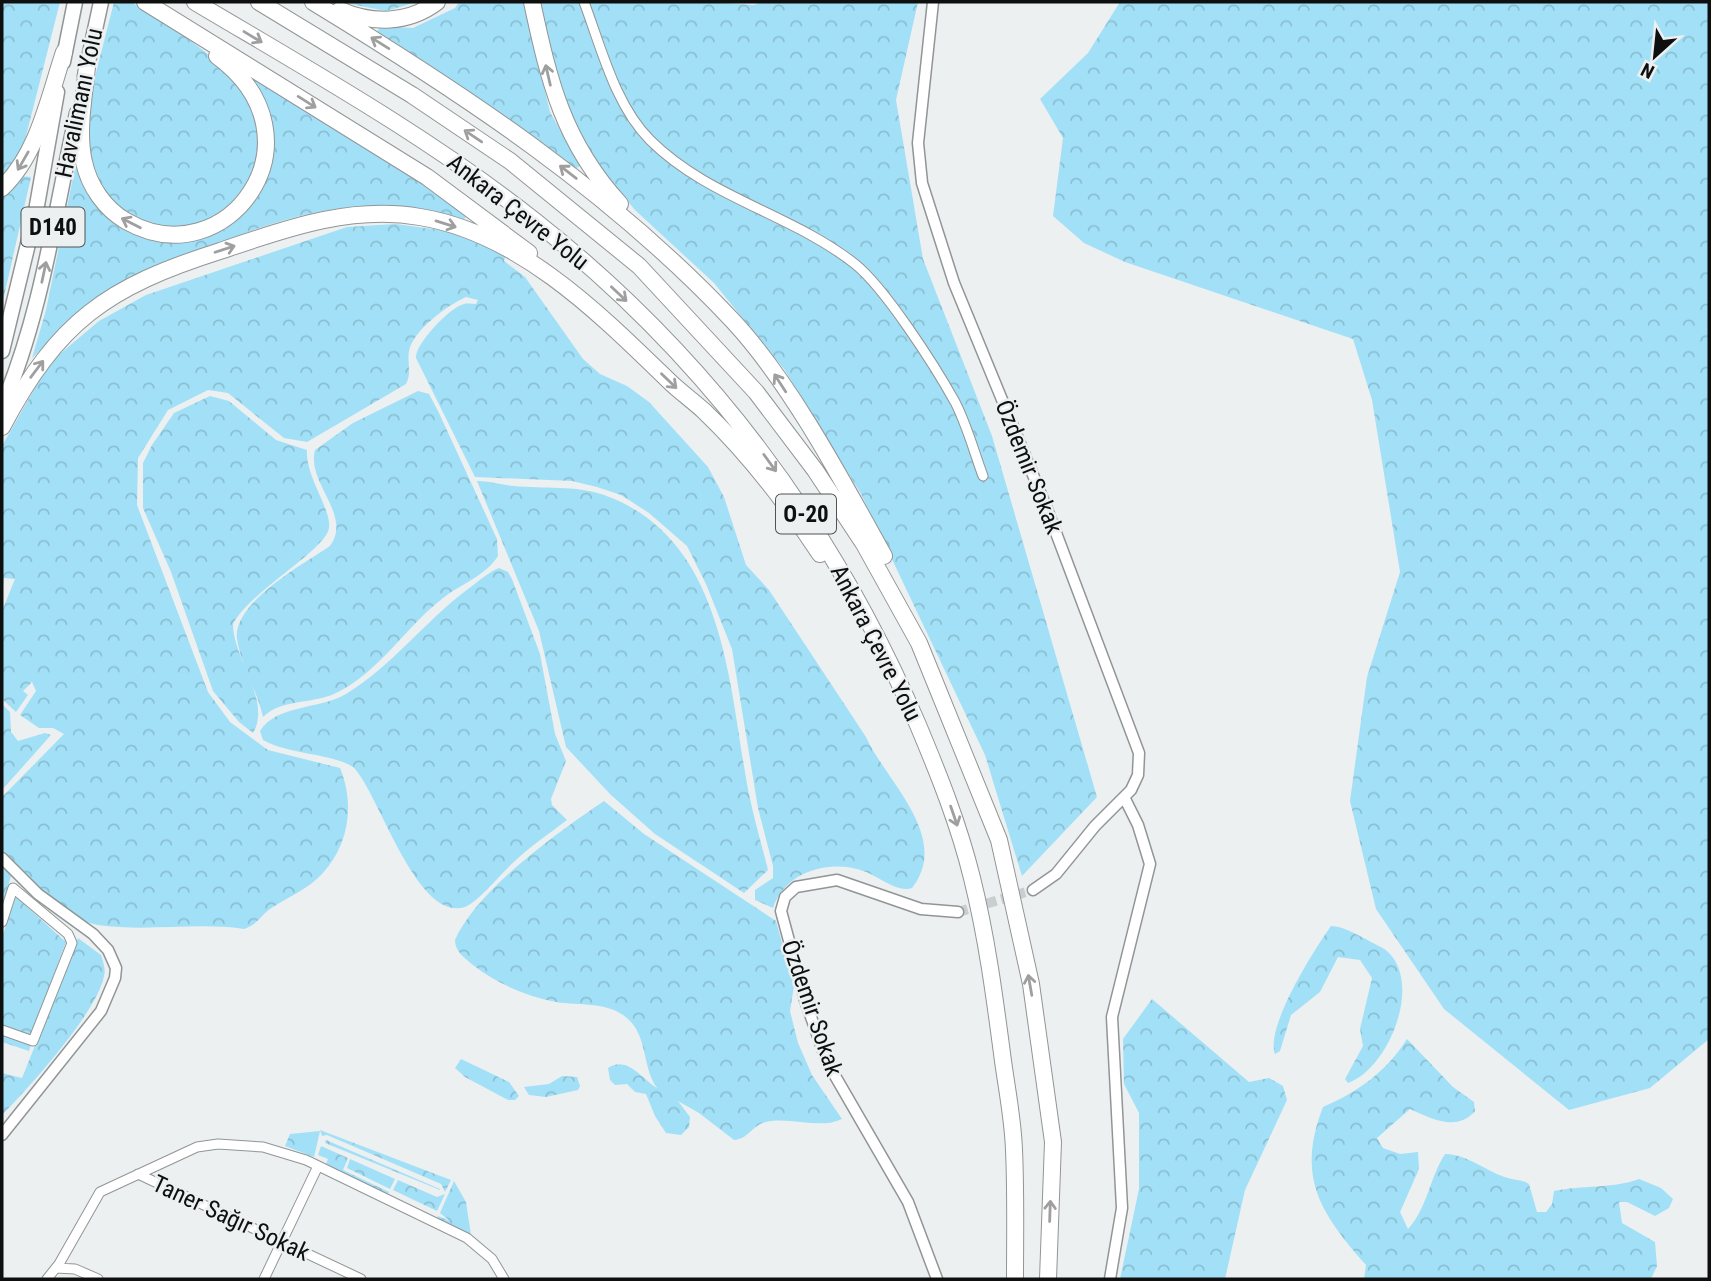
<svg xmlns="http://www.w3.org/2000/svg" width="1711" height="1281" viewBox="0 0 1711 1281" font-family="'Roboto Condensed',sans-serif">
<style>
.forest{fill:url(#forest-crowns)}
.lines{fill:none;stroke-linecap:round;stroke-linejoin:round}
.tertiary-tunnel{stroke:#cbcecf;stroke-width:10;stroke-dasharray:10 5;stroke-linecap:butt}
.minor-casing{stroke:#919596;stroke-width:11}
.tertiary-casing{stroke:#919596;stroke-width:13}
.trunk-casing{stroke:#919596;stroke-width:17}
.motorway-casing{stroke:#919596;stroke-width:18}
.minor{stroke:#fff;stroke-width:9}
.tertiary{stroke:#fff;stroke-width:10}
.trunk{stroke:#fff;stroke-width:14}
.motorway{stroke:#fff;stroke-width:16}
.oneway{stroke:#9f9f9f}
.labels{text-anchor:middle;stroke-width:5;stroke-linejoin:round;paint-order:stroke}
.shield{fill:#ecf0f1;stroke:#515253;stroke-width:2}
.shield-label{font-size:23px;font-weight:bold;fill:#0e0f0f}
.street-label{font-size:24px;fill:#0e0f0f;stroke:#ecf0f1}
</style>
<defs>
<pattern id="forest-crowns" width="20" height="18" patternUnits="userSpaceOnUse" patternTransform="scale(1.75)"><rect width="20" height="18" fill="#a2e0f7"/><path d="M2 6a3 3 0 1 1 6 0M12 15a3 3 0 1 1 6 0" fill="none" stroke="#8abfd3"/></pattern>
</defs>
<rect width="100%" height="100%" fill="#ecf0f1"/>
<path class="forest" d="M 2,2 L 60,2 L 23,148 L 2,179 Z
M 114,2 L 131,2 C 168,25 213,52 241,87 C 279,136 252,206 196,224 C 190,226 181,230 175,230 C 160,230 130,214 115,209 L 86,160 L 89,100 Z
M 341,2 L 417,2 L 386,11 Z
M 459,2 L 524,2 L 550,112 L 580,166 L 573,170 L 375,34 L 381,26 L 413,28 L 455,8 Z
M 540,2 L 710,2 L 754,5 L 761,2 L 918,2 L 896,100 L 923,259 L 992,436 L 1097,797 L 1022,876 L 985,755 L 861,494 L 784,369 L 714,283 L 635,210 L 582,145 L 554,72 Z
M 1120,2 L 1709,2 L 1709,1039 L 1650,1088 L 1569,1110 L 1444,1009 L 1376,909 L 1350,801 L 1367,677 L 1400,572 L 1372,400 L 1353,339 L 1125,262 L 1084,243 L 1053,216 L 1063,138 L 1040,99 L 1088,53 Z
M 252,72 L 468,211 L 464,220 C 368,185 270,220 181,259 C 158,268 134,276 112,288 C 87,302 54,338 32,358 L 46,310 L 78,153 L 112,216 C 128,221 184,240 196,237 C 268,221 292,134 248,78 Z
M 20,176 L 31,177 L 2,305 L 2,197 Z
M 396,224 L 447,231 L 506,254 L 504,261 L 525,277 L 583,359 L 600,374 L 627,386 L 649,402 L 708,467 L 724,497 L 746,565 L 769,590 L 866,737 C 885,780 952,837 912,888 C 898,893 879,877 866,872 C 831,858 785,871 773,908 L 755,900 L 755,890 L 773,878 L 773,866 L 758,808 L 732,649 L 706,584 L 687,546 L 649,513 L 621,495 L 597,487 L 572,481 L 475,477 L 416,358 C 415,344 450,307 464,304 C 466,303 475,304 476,304 L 478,300 L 466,297 C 448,305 413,330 409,351 C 407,363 412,373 406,384 L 307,442 L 284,438 L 228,393 L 208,390 L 168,410 L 138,458 L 137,505 L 208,692 L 230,722 L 268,750 L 340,768 C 355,804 349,845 322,874 C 309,888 289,897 273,907 C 261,914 259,924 244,929 C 197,922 147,932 98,925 C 65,920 23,874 2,849 L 2,797 L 64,734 L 53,728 L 39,728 L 20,715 L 36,691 L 32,682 L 23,691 L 28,695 L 16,712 L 2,699 L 2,611 L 15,579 L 4,578 L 2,598 L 2,446 L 49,363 L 99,321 L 146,295 L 347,227 Z
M 418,391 L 429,394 L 439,413 L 497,539 L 498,556 C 487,574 464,583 447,595 C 407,624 380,673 334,694 C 311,704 281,699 263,717 C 257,690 241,666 237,639 C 232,603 305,563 330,546 C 353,515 306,483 315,450 L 353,423 Z
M 210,396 L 229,401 L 276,440 L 307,450 C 305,476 332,510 329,528 C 326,550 249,592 233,624 C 233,659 272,701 253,733 L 239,722 L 213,691 L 171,572 L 143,508 L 143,463 L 152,445 L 174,413 Z
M 477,481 C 490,481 502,485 514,486 C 545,489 574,485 604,495 C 719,536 728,669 745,772 C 750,805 760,838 768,870 L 744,893 L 655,834 L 611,795 L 566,747 L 539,631 Z
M 499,568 L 508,572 L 512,579 L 540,654 L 555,734 L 566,761 L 551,799 L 552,805 L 567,820 C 550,833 532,845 516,860 C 503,871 479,902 465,907 C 416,923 378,790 353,767 C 331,753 290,755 263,740 L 260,731 C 277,704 319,710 346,694 C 392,666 425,621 468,589 C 478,582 487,573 499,568 Z
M 2,704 L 10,712 L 11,732 L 18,741 L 45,733 L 51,735 L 2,790 Z
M 604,801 L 644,834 L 776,921 L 794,986 L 790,1011 L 798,1043 L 812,1075 L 842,1119 C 819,1130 790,1116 766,1122 C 752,1125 749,1139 734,1140 L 699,1113 L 678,1101 L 690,1117 L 689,1127 L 681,1135 L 666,1133 L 655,1116 L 646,1094 L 635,1092 L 627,1084 L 615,1085 L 610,1080 L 608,1068 C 627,1055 642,1079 657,1088 C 642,1067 648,1037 628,1019 C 609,1001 580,1006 556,1002 C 526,996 497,984 473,965 C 465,958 455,952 455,940 C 477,890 558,832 604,801 Z
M 2,866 L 11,876 L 2,908 Z
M 16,897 L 66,942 L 31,1036 L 2,1025 L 2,937 Z
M 1331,926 C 1345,927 1353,933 1366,939 C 1373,944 1384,947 1389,953 C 1422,986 1388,1069 1348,1083 L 1345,1079 L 1363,1046 L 1360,1029 L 1372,978 L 1360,960 L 1338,957 L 1320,992 L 1291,1015 L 1280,1051 L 1275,1054 C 1265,1027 1314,950 1331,926 Z
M 78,938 L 101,955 C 103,962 106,969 104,976 C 98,1011 28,1089 2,1115 L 2,1073 L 22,1078 Z
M 1152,999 L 1249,1082 L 1269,1078 L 1283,1086 L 1287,1100 L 1245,1190 L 1225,1279 L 1120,1279 L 1139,1189 L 1139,1113 L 1124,1084 L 1123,1039 Z
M 2,1034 L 31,1044 L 29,1051 L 2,1042 Z
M 1407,1039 L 1453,1087 L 1474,1102 L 1475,1111 C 1457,1132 1432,1119 1410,1109 L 1377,1138 L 1383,1148 L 1400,1154 L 1418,1152 L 1419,1169 L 1400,1212 L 1408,1229 C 1427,1209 1430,1177 1445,1154 C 1470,1155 1486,1172 1508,1178 C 1517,1181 1521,1179 1529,1184 L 1537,1212 L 1546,1212 L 1552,1204 L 1554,1191 C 1582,1185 1612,1189 1639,1179 L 1661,1188 L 1673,1199 L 1669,1208 L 1655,1216 L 1627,1202 L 1619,1202 L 1622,1223 L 1655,1242 L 1657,1266 L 1651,1279 L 1364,1279 L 1366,1265 C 1320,1213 1296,1177 1323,1107 C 1358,1092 1387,1071 1407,1039 Z
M 461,1059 L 509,1082 L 519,1096 L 515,1100 L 508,1100 L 465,1077 L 455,1068 Z
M 562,1076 L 577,1077 L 580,1086 L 578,1090 L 546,1097 L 529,1095 L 524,1087 L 549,1084 Z
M 320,1130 L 451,1180 L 445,1192 L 441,1184 L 327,1135 L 322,1136 Z
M 320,1131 L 314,1157 L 285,1146 L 290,1134 Z
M 326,1140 L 440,1189 L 440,1190 L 325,1143 Z
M 321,1146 L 348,1158 L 343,1170 L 389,1192 L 388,1195 L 326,1164 L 328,1159 L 318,1155 Z
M 350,1159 L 395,1179 L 390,1189 L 347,1168 Z
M 398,1180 L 437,1197 L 445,1194 L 437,1211 L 393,1190 Z
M 454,1181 L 466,1202 L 471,1235 L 437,1218 L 438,1216 L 450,1221 L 440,1213 Z"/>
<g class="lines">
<path class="tertiary-tunnel" d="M 958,912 L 1033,890"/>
<g class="minor-casing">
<path id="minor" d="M 584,2 C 601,47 615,105 650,140 C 708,198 792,214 855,264 C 885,288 935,366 955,402 C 967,425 974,452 983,476
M 2,922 L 13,888 L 68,934 L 72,943 L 33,1041 L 2,1030
M 138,1174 L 361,1279
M 56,1268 L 75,1269 L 98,1279
M 47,1279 L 59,1264 L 100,1192 L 197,1147 L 218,1144 L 263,1147 L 306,1160 L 467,1238 L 492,1259 L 504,1279
M 264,1279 L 318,1166"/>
</g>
<g class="tertiary-casing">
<path id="tertiary" d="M 933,2 L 918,143 L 922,183 L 954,283 L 1047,509 L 1139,753 L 1138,775 L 1131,790 L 1095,826 L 1056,874 L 1033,890
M 2,858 L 38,894 L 93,934 L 108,950 L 116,968 L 115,978 L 101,1011 L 2,1135
M 937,1279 L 908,1202 L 827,1062 L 805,1000 L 781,911 L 785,897 L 796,887 L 837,880 L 921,909 L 958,912
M 1110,1279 L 1122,1208 L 1112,1017 L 1150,864 L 1138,825 L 1124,797"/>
</g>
<g class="trunk-casing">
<path id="trunk" d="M 63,62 L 75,2
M 85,76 L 101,2
M 2,351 L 36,211 L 57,92
M 2,407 C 42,313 55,211 77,113"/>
</g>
<g class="motorway-casing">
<path id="motorway" d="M 145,2 L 427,177 L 529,253
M 195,2 C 311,71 429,137 535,221 C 705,355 833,526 918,725 C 939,775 959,825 972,878 C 987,938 995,1000 1003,1061 C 1007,1090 1013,1120 1014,1150 C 1016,1193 1015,1236 1015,1279
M 259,2 L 412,95 L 510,161 L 639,266 L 756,392 L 815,470 L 864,544 L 919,643 L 999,840 L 1031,984 L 1053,1142 L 1048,1279
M 313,2 C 464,94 611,191 733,321 C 790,382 843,482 884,556
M 532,2 C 549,81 563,142 620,204
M 340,10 C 372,24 408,24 437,2
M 87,67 C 84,98 77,132 84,162 C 89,186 105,209 126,221 C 227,279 329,138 217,56
M 2,188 C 38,154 49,97 64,52
M 2,427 C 58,321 107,287 220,251 C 285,229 350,205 420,217 C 519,233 599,313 668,380 C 679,391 692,400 704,411 C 748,453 787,504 820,554"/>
</g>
<use href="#minor" class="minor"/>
<use href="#tertiary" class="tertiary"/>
<use href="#trunk" class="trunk"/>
<use href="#motorway" class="motorway"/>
</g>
<defs><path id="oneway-shaft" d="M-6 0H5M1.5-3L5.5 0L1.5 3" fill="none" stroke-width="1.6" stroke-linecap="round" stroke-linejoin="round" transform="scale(1.75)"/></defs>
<g class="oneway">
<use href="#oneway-shaft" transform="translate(253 37) rotate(31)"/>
<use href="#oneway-shaft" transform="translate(380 43) rotate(-148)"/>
<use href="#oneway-shaft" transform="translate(548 75) rotate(-103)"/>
<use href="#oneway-shaft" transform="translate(307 102) rotate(32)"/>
<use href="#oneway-shaft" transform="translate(473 136) rotate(-146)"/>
<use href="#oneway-shaft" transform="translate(23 161) rotate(120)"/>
<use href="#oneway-shaft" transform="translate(568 172) rotate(-142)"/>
<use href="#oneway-shaft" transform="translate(131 223) rotate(-153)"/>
<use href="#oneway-shaft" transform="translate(446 224) rotate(17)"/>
<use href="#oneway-shaft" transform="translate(225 249) rotate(-18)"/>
<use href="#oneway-shaft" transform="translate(44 272) rotate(-78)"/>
<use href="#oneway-shaft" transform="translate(619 294) rotate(43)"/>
<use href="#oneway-shaft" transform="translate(37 369) rotate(-53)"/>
<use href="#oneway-shaft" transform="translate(669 381) rotate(44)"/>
<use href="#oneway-shaft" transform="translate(780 383) rotate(-123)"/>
<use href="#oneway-shaft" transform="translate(770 463) rotate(54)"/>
<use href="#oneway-shaft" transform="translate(954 816) rotate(71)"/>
<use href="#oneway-shaft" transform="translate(1030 985) rotate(-100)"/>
<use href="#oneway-shaft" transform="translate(1050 1211) rotate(-88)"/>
</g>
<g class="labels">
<g class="shield">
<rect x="21.5" y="207.5" width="63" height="39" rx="5"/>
<rect x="776" y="494.5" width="60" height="39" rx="5"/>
</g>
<g class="shield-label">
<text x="53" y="235">D140</text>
<text x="806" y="522">O-20</text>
</g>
<g class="street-label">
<text transform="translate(79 103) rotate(-78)" y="8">Havalimanı Yolu</text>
<text transform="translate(518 212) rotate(38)" y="8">Ankara Çevre Yolu</text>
<text transform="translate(1029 467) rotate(68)" y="8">Özdemir Sokak</text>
<text transform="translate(876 643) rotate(63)" y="8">Ankara Çevre Yolu</text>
<text transform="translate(812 1008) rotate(71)" y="8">Özdemir Sokak</text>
<text transform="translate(231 1218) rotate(25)" y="8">Taner Sağır Sokak</text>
</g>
</g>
<rect width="1711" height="1281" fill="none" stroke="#0e0f0f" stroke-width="7"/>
<g transform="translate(1655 56) rotate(207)" stroke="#ecf0f1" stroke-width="5" paint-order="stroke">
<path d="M0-5L12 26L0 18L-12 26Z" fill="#0e0f0f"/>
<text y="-10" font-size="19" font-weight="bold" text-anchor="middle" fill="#0e0f0f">N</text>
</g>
</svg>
